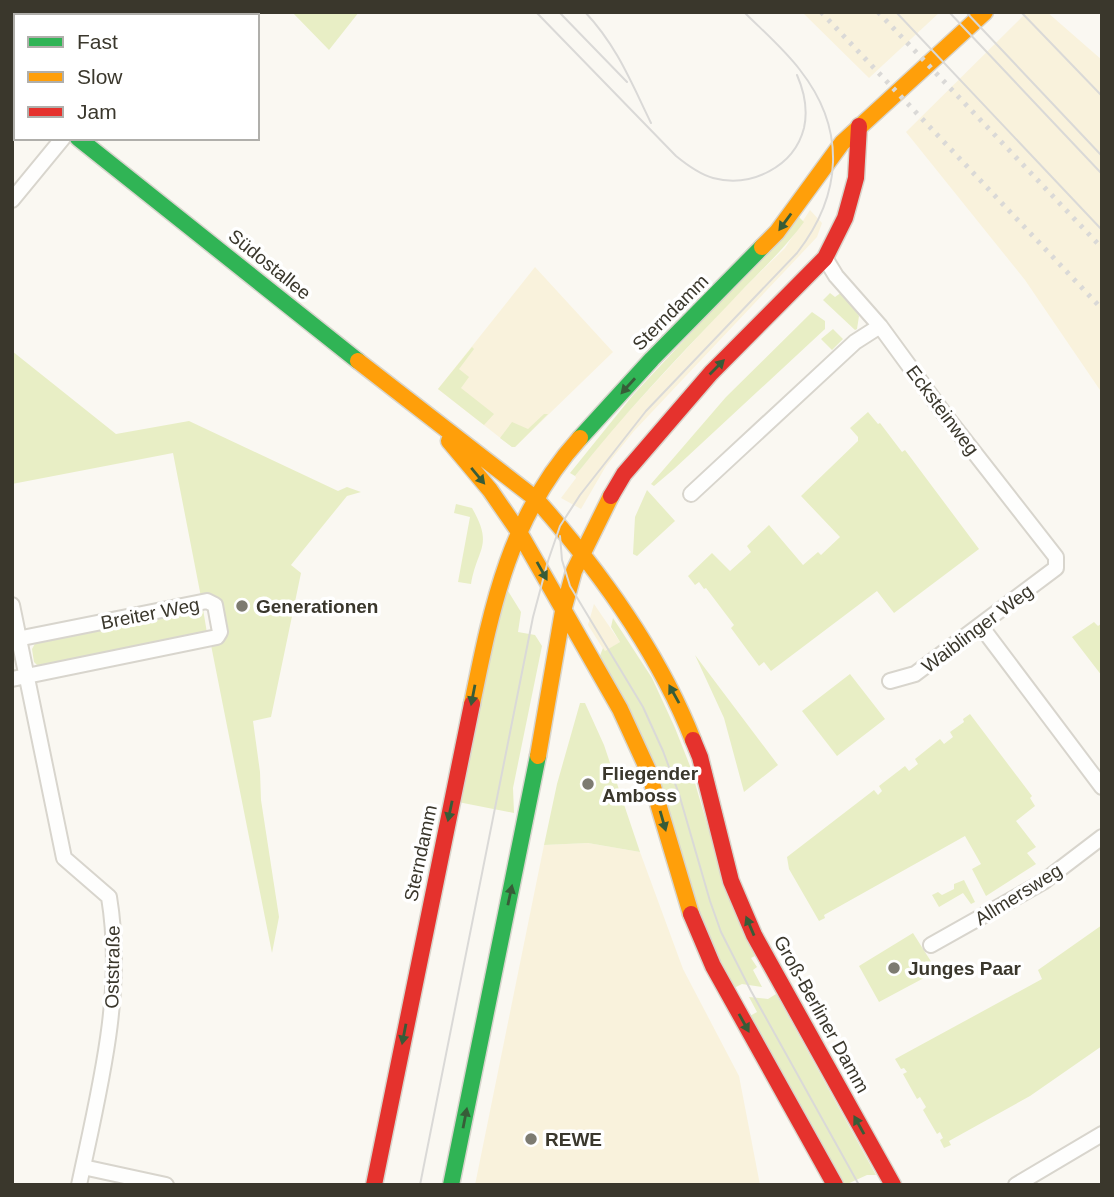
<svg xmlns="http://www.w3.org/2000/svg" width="1114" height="1197" viewBox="0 0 1114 1197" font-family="Helvetica,sans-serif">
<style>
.built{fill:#f9f2dc}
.green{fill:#e8eec5}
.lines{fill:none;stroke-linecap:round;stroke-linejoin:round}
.street-casing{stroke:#d8d5cd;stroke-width:18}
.fast-casing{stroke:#d8d5cd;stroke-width:19}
.slow-casing{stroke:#d8d5cd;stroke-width:19}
.jam-casing{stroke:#d8d5cd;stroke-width:19}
.street{stroke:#fefefd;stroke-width:14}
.fast{stroke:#30b455;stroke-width:16}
.slow{stroke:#ff9f0a;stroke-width:16}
.jam{stroke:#e5322d;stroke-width:16}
.tram{stroke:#dad9d7;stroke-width:2}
.rail{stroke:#dad9d7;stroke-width:5;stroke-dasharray:3.5 7;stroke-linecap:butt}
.oneway{fill:#375c38}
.poi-dot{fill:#7d7b71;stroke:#fff;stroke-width:2.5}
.labels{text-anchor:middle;stroke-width:7;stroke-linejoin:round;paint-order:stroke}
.street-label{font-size:19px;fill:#3a372c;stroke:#fff}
.poi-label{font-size:19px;font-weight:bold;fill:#3a372c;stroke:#fff;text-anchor:start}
</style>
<rect width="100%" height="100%" fill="#faf8f2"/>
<path class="built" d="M 802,12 L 940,12 L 869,78 Z
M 1027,12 L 1047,12 L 1102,60 L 1102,393 L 1025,280 L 906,132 Z
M 810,210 L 822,223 L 817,237 L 634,431 L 606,466 L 581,509 L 561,498 L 576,478 L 575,476 L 604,438 L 729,303 L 785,248 Z
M 535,267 L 613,352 L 515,447 L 512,447 L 438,389 Z
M 594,604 L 620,642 L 605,652 L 588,625 Z
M 588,843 L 640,852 L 683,969 L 739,1076 L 760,1185 L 475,1185 L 544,845 Z"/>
<path class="green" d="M 292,12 L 359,12 L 329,50 Z
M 799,217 L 804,222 C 781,253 754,277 728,305 C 675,360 622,416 575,476 L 570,473 L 633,395 Z
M 842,292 L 859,316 L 857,329 L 855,330 L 823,300 L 830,293 L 835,297 Z
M 812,312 L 825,321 L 825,329 L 674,469 L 654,486 L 651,484 L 726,397 Z
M 833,329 L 843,339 L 832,350 L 821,339 Z
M 472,347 L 474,349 L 459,369 L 469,377 L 461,388 L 494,414 L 484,425 L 438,389 Z
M 12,351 L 116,434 L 189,421 L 338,491 L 347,487 L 361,492 L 347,496 L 291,565 L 301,573 L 271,717 L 253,721 L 260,772 L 261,800 L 279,917 L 272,953 L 211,645 L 220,642 L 227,632 L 221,602 L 210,594 L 201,597 L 173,453 L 12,484 Z
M 868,412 L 878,424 L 880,423 L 902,452 L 905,450 L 979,549 L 894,613 L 877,591 L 771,671 L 764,662 L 759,666 L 731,628 L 734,625 L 706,588 L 704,589 L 699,582 L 695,585 L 688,576 L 712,553 L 730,571 L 751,552 L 747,546 L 769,525 L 803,565 L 818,552 L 821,555 L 840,537 L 801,496 L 858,441 L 858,437 L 850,428 Z
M 544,414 L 548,414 L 515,447 L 512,447 L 500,438 L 512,422 L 528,429 Z
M 647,490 L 675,521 L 637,556 L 633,554 L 635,517 Z
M 456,504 L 472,508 C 494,546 477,548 471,584 L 458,582 L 470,517 L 454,513 Z
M 505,586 L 521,612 L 518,632 L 535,635 L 542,646 L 513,788 L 514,813 L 458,802 Z
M 203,609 L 207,633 L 38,666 L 34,662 L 32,649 L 37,640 Z
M 613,618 L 652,678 L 675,728 L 690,766 L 729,899 L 755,956 L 751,958 L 757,967 L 753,970 L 762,987 L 742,984 L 734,988 L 708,938 L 599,658 L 603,648 L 605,651 L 620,642 L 611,627 Z
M 1094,622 L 1098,626 L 1102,623 L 1102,676 L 1072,637 Z
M 695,655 L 778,765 L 744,792 L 724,718 Z
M 850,674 L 885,719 L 837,756 L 802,711 Z
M 580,703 L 585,703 L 604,745 L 640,852 L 588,843 L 544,845 L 557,784 Z
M 970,714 L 1032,796 L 1030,798 L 1035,806 L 1016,821 L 1036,847 L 1027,853 L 1036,864 L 986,896 L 972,869 L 981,864 L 965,836 L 824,915 L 825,918 L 819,921 L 789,869 L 787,857 L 874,790 L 878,795 L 882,791 L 879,786 L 905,766 L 909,771 L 918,764 L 915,759 L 940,739 L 944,744 L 953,737 L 950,732 L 964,722 L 963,719 Z
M 964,880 L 975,902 L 971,904 L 963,893 L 939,907 L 932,895 L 938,892 L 942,895 L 954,889 L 954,884 Z
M 1102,925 L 1102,1046 L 1030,1096 L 949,1141 L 951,1145 L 944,1148 L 940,1140 L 943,1138 L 940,1132 L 937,1134 L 923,1110 L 926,1107 L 920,1097 L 917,1099 L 903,1074 L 907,1072 L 904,1068 L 901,1069 L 895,1059 L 1042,979 L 1038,970 Z
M 913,933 L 937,971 L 879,1002 L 859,966 Z
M 776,994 L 876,1175 L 867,1175 L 845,1185 L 750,1016 L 757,1012 L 749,997 L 768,999 Z"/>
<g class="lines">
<g class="street-casing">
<path id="street" d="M 12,200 L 63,138
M 825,258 L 836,276 L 880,326 L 945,415 L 1056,557 L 1056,568 L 915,674 L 890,681
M 691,494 L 855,342 L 880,326
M 12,605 L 64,858 L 109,897 C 125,993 99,1091 79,1185
M 980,625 L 1102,787
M 12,640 L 207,601 L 215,605 L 220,632 L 217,637 L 12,679
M 931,945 L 1043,882 L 1102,837
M 83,1167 L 166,1185
M 1016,1185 L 1102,1134"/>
</g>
<g class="fast-casing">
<path id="fast" d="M 78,138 L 358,361
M 580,438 L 652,359 L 762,247
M 451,1185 L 538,756"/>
</g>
<g class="slow-casing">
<path id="slow" d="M 12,86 L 16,89
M 762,247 L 777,232 L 842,143 L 985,12
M 358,361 L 536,499 C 599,570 658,651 693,740
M 449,441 L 490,490 L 519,532 L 620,709 L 648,770 L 691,914
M 472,704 C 492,605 510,515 580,438
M 538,756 L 563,611 L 574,571 L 611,496"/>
</g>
<g class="jam-casing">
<path id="jam" d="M 611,496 L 624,474 L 711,373 L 825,258 L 845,218 L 856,178 L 859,126
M 693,740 L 700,757 L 731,881 L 754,935 L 893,1185
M 691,914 L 713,966 L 835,1185
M 374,1185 L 472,704"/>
</g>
<use href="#street" class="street"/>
<use href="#fast" class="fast"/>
<use href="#slow" class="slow"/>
<use href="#jam" class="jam"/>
<path class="tram" d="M 536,12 L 676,156 C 687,165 699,174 713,178 C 751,188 794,167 804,128 C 808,110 804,91 797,75
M 559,12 L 627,82
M 585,12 C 617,46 631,82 651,123
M 896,12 L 1102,230
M 949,12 L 1102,174
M 966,12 L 1102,156
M 1021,12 L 1102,96
M 560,536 L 562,560 L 570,586 L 643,707 L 663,751 L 679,794 L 710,901 L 721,932 L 751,991 L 859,1185
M 420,1185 L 533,617 L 548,561 L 560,526 L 580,495 L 646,411 L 797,253 C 842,195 847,130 800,70 C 784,49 763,31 744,12"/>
<path class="rail" d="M 821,12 L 1102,309
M 878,12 L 1102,248"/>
</g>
<defs><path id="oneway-solid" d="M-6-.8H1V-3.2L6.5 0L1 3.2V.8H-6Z" transform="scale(1.75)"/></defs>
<g class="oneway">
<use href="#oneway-solid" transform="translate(785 222) rotate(126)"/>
<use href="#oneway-solid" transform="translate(717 367) rotate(-45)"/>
<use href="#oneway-solid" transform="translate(628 386) rotate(132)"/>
<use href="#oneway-solid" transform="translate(478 476) rotate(50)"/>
<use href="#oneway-solid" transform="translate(542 571) rotate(61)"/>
<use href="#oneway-solid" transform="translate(674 694) rotate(-119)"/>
<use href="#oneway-solid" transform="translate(473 695) rotate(101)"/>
<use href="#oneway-solid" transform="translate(450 811) rotate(102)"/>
<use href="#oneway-solid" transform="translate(663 821) rotate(74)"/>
<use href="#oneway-solid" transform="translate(510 895) rotate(-78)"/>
<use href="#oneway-solid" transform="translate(750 926) rotate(-113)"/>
<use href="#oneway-solid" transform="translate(744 1023) rotate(61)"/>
<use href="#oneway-solid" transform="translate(404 1034) rotate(101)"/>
<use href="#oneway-solid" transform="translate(465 1118) rotate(-79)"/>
<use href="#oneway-solid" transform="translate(859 1125) rotate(-119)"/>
</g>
<g class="poi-dot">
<circle cx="242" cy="606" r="7"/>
<circle cx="588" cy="784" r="7"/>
<circle cx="894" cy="968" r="7"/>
<circle cx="531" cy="1139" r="7"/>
</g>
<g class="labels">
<g class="street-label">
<text transform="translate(270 264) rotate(39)" y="7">Südostallee</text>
<text transform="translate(670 312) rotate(-45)" y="7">Sterndamm</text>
<text transform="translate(943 410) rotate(53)" y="7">Ecksteinweg</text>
<text transform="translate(150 613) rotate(-11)" y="7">Breiter Weg</text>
<text transform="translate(977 628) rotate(-37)" y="7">Waiblinger Weg</text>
<text transform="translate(420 853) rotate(-78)" y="7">Sterndamm</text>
<text transform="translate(1018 894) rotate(-32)" y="7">Allmersweg</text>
<text transform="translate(112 967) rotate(-89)" y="7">Oststraße</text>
<text transform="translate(822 1014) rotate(61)" y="7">Groß-Berliner Damm</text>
</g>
<g class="poi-label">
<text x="256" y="613">Generationen</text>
<text x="602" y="780">Fliegender<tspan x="602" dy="22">Amboss</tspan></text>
<text x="908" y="975">Junges Paar</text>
<text x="545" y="1146">REWE</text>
</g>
</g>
<rect width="1114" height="1197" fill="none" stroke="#3a372c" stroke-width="28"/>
<rect x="14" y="14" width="245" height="126" fill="#ffffff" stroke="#b0afab" stroke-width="2"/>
<rect x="28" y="37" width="35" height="10" fill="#30b455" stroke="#b0afab" stroke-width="2"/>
<text x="77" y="49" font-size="21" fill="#3a372c">Fast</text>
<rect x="28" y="72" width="35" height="10" fill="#ff9f0a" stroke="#b0afab" stroke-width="2"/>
<text x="77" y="84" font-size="21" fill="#3a372c">Slow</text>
<rect x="28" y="107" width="35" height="10" fill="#e5322d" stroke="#b0afab" stroke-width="2"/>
<text x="77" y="119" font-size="21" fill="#3a372c">Jam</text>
</svg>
